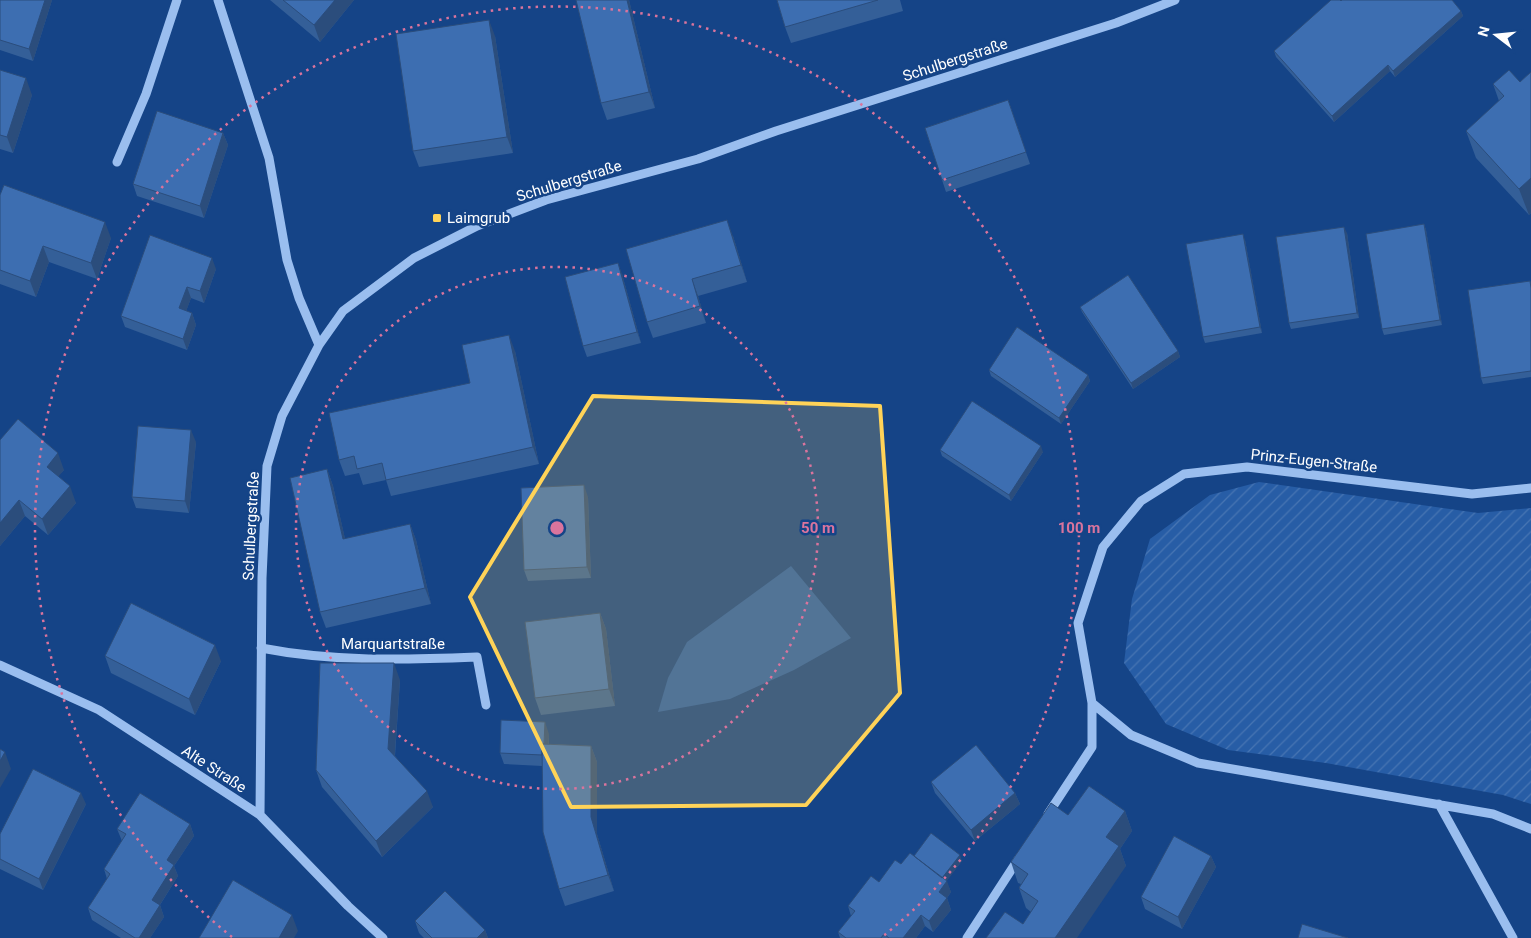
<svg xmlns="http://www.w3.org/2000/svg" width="1531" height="938" viewBox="0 0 1531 938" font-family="Roboto,sans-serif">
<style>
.park{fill:#275da6}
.garden{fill:url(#garden-furrows)}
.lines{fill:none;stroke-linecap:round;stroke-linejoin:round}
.minor{stroke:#9abeef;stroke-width:9}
.wall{fill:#345f98}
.shaded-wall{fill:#2b4d7c}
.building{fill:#3d6eb1;stroke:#2b4d7c}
.marked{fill:#ffd358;fill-opacity:0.2;stroke:#ffd358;stroke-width:4;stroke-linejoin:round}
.ring{fill:none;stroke:#da749d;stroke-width:2.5;stroke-dasharray:2.5 5}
.poi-dot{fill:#ffd358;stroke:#154487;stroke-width:2}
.labels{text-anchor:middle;stroke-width:5;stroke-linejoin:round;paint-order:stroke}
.street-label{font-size:15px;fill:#fff;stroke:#154487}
.poi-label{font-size:15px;fill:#fff;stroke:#154487;text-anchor:start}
.centre{fill:#da749d;stroke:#154487;stroke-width:2.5}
.ring-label{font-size:15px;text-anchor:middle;font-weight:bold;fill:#da749d;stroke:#154487;stroke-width:5;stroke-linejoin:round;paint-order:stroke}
</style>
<defs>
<pattern id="garden-furrows" width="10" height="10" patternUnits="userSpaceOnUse" patternTransform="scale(1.25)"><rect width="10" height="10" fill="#275da6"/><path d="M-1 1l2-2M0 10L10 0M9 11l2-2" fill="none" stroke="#4775b3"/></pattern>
</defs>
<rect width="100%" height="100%" fill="#154487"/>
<path class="park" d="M 791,566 L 851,638 L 794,670 L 730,699 L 658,712 L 668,678 L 687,642 Z"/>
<path class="garden" d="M 1259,482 L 1478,513 L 1531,508 L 1531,804 L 1503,795 L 1326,763 L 1228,750 L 1166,724 L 1124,663 L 1132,599 L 1150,539 L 1210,495 Z"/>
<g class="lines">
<path class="minor" d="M 218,0 L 269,158 L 287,260 L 299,298 L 319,345
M 117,162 L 146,94 L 177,0
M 261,648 C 333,662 404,660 477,657 L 486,705
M 0,665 L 99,710 L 260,815 L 348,906 L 383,938
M 1092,703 L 1131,735 L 1198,763 L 1493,814 L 1531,829
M 1439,804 L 1513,938
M 1048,814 L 1092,747 L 1092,703 L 1078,623 L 1103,547 L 1141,501 L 1184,474 L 1247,467 L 1472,494 L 1531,488
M 260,815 L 262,578 L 267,466 L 282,416 L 319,345 L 343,311 L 414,258 L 477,226 L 546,200 L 698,159 L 776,131 L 1116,23 L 1175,0
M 967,938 L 1019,858"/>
</g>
<path class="wall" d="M 0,0 L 52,0 L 33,61 L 0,50 Z
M 270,0 L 354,0 L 320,42 Z
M 629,0 L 655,108 L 607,120 L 601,103 Z
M 777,0 L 900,0 L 903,11 L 791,43 L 785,27 Z
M 1341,1 L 1461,11 L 1463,16 L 1395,77 L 1390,71 L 1334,122 L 1276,57 L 1274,51 Z
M 495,36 L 513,153 L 419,167 L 413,151 Z
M 0,70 L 32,95 L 13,153 L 0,149 Z
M 1531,72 L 1531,213 L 1529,215 L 1476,158 L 1466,131 L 1499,101 L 1493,84 L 1520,82 Z
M 1008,100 L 1030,164 L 946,192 L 942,180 Z
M 223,133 L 228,145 L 204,218 L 137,196 L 133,184 Z
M 0,195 L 111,238 L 97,279 L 49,262 L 36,297 L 0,284 Z
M 1424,224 L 1426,230 L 1442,325 L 1384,335 L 1382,329 Z
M 1347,233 L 1359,318 L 1291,329 L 1289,323 Z
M 733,236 L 747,282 L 698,296 L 706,323 L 653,338 L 647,322 Z
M 1245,240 L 1262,333 L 1205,343 L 1203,337 Z
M 216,269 L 204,303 L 191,298 L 186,311 L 192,313 L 196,325 L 187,350 L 125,327 L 121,316 Z
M 622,274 L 641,343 L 587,357 L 583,346 Z
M 1530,281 L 1531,284 L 1531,377 L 1483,384 L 1481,378 Z
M 1080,307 L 1178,351 L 1180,357 L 1133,389 L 1082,312 Z
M 515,351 L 539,464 L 391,496 L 386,480 L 363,485 L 359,473 L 345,476 L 339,460 L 470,383 Z
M 989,370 L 1088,375 L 1090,381 L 1061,424 L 991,376 Z
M 0,440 L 64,470 L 58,476 L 76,503 L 48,535 L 25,516 L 0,546 Z
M 196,442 L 189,513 L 136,508 L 132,497 Z
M 940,450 L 1043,452 L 1011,501 L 942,456 Z
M 327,469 L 333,486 L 345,539 L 410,524 L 416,540 L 431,604 L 326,628 L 320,612 Z
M 588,497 L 591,578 L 528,581 L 524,570 Z
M 600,613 L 606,629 L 615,706 L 541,715 L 535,698 Z
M 105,656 L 221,661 L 195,715 L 111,673 Z
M 400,680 L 395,756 L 433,807 L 382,857 L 322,787 L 316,770 Z
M 549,734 L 549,744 L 591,746 L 597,762 L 597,834 L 614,891 L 565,906 L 559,889 L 542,766 L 504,764 L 500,753 Z
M 931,782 L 1015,793 L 1020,804 L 975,841 L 935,793 Z
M 86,804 L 43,890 L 0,869 L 0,834 Z
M 1125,811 L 1132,831 L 1120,849 L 1126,866 L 1023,924 L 1031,912 L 1026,908 L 1019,888 L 1021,884 L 1018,883 L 1011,862 L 1068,815 Z
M 190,824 L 194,836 L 174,866 L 178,876 L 160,905 L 164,917 L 150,938 L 121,938 L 92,920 L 88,908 L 107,879 L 104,869 L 122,841 L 117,829 Z
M 914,856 L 962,861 L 946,881 L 951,892 L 947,898 L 951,910 L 933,932 L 925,926 L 916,938 L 840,938 L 838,932 L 851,916 L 848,906 L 901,864 Z
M 1211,856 L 1216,867 L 1182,929 L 1145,909 L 1141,897 Z
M 415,921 L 485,930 L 488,938 L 424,938 L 419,933 Z"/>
<path class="shaded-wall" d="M 45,0 L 52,0 L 33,61 L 29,49 Z
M 335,0 L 354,0 L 320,42 L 314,25 Z
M 627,0 L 629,0 L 655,108 L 649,92 Z
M 1461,11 L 1463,16 L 1395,77 L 1393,71 Z
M 489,20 L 495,36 L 513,153 L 507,137 Z
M 1388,65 L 1390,71 L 1334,122 L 1332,116 Z
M 26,78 L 32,95 L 13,153 L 7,137 Z
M 223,133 L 228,145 L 204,218 L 200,206 Z
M 1531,178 L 1531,213 L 1529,215 L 1519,189 Z
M 727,220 L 733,236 L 747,282 L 741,265 Z
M 105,222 L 111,238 L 97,279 L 91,263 Z
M 1424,224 L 1426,230 L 1442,325 L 1440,320 Z
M 1344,227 L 1347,233 L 1359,318 L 1357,313 Z
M 1243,234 L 1245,240 L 1262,333 L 1260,327 Z
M 43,246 L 49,262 L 36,297 L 30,281 Z
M 212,258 L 216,269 L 204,303 L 200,291 Z
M 618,263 L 622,274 L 641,343 L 637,332 Z
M 692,279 L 698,296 L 706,323 L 700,306 Z
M 187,287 L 191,298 L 183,320 L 179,308 Z
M 192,313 L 196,325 L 187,350 L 183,339 Z
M 509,335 L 515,351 L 539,464 L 533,447 Z
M 1178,351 L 1180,357 L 1133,389 L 1131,383 Z
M 1088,375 L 1090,381 L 1061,424 L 1059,418 Z
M 191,430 L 196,442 L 189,513 L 185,501 Z
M 1041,446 L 1043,452 L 1011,501 L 1009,495 Z
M 58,453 L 64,470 L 53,483 L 47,467 Z
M 327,469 L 333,486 L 349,556 L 343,539 Z
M 584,485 L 588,497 L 591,578 L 587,567 Z
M 70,486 L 76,503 L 48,535 L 42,519 Z
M 19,500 L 25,516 L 0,546 L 0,523 Z
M 410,524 L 416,540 L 431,604 L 425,588 Z
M 600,613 L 606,629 L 615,706 L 609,689 Z
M 215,645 L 221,661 L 195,715 L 189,699 Z
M 394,663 L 400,680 L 394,765 L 388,749 Z
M 545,722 L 549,734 L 548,766 L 544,755 Z
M 591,746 L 597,762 L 597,834 L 614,891 L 608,875 L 591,817 Z
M 5,752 L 11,769 L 0,788 L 0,761 Z
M 427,791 L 433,807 L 382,857 L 376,841 Z
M 81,793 L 86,804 L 43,890 L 39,879 Z
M 1015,793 L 1020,804 L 975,841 L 971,830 Z
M 1125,811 L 1132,831 L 1120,849 L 1126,866 L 1077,938 L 1055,938 L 1106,837 Z
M 190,824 L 194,836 L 174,866 L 178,876 L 156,911 L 152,900 L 167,860 Z
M 960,855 L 962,861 L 943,886 L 940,880 Z
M 1211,856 L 1216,867 L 1182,929 L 1178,917 Z
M 947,881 L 951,892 L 947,898 L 951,910 L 933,932 L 929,921 L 939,892 Z
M 160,905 L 164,917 L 150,938 L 139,938 Z
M 292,915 L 298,931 L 294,938 L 279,938 Z
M 921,915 L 925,926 L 916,938 L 903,938 Z
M 485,930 L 488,938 L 477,938 Z"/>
<path class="building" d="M 0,0 L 45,0 L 29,49 L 0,40 Z
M 283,0 L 335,0 L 314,25 Z
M 576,0 L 627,0 L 649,92 L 601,103 Z
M 777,0 L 878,0 L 785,27 Z
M 1331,0 L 1340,0 L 1341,1 L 1342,0 L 1452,0 L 1461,11 L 1393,71 L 1388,65 L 1332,116 L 1274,51 Z
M 489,20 L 507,137 L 413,151 L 396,34 Z
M 0,70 L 26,78 L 7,137 L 0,135 Z
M 1509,70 L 1520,82 L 1531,72 L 1531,178 L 1519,189 L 1466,131 L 1504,96 L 1493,84 Z
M 1008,100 L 1026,152 L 942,180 L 925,128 Z
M 157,111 L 223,133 L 200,206 L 133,184 Z
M 4,185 L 105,222 L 91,263 L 43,246 L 30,281 L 0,270 L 0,195 Z
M 727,220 L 741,265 L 692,279 L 700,306 L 647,322 L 626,249 Z
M 1424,224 L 1440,320 L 1382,329 L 1366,234 Z
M 1344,227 L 1357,313 L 1289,323 L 1276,237 Z
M 1243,234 L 1260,327 L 1203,337 L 1186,244 Z
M 150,235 L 212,258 L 200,291 L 187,287 L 179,308 L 192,313 L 183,339 L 121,316 Z
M 618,263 L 637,332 L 583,346 L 565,277 Z
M 1128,275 L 1178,351 L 1131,383 L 1080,307 Z
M 1530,281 L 1531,288 L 1531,371 L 1481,378 L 1468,290 Z
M 1017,327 L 1088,375 L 1059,418 L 989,370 Z
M 509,335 L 533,447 L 386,480 L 382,463 L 357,469 L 354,456 L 339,460 L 329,413 L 470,383 L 462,345 Z
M 972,401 L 1041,446 L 1009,495 L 940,450 Z
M 18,419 L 58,453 L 47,467 L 70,486 L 42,519 L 19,500 L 0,523 L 0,440 Z
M 138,426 L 191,430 L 185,501 L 132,497 Z
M 327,469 L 343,539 L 410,524 L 425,588 L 320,612 L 290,478 Z
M 584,485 L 587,567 L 524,570 L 521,488 Z
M 131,603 L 215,645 L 189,699 L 105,656 Z
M 600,613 L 609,689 L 535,698 L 525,622 Z
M 320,663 L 394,663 L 388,749 L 427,791 L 376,841 L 316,770 Z
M 501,720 L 545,722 L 544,744 L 542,744 L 542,755 L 500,753 Z
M 542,744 L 591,746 L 591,817 L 608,875 L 559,889 L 543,832 Z
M 976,745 L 1015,793 L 971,830 L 931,782 Z
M 0,749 L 5,752 L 0,761 Z
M 33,769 L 81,793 L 39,879 L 0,859 L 0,834 Z
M 1089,786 L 1125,811 L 1106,837 L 1119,846 L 1055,938 L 986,938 L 1005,912 L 1023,924 L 1038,901 L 1019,888 L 1028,874 L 1011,862 L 1051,803 L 1068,815 Z
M 140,793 L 190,824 L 167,860 L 174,865 L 152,900 L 160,905 L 139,938 L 135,938 L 88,908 L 110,874 L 104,869 L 126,834 L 117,829 Z
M 931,833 L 960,855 L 942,878 L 914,856 Z
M 1174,836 L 1211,856 L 1178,917 L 1141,897 Z
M 910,853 L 947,881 L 939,892 L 947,898 L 929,921 L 921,915 L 903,938 L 889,938 L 884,934 L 881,938 L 846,938 L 838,932 L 855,911 L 848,906 L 871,876 L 879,882 L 895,860 L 901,864 Z
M 233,880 L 292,915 L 279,938 L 199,938 Z
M 445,891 L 485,930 L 477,938 L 432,938 L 415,921 Z
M 1302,924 L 1348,938 L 1298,938 Z"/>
<path class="marked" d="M 593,396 L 880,406 L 900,693 L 806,805 L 571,807 L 470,597 Z"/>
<g class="ring">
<circle cx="557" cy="528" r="261"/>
<path d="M232 937A522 522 0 1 1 882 937"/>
</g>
<rect class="poi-dot" x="432" y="213" width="10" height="10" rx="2.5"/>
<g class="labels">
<g class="street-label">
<text transform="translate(955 60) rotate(-18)" y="5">Schulbergstraße</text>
<text transform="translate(569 181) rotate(-17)" y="5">Schulbergstraße</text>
<text transform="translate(1314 461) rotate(6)" y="5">Prinz-Eugen-Straße</text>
<text transform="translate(251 526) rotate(-87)" y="5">Schulbergstraße</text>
<text x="393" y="649">Marquartstraße</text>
<text transform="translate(214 769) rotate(33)" y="5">Alte Straße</text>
</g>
<g class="poi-label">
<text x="447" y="223">Laimgrub</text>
</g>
</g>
<circle cx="557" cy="528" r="8" class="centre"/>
<g class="ring-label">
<text x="818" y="533">50 m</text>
<text x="1079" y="533">100 m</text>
</g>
<g transform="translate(1496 35) rotate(286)" stroke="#154487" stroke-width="4" paint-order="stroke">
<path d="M0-4L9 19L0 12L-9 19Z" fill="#ffffff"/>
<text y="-8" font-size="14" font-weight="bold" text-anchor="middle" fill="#ffffff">N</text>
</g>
</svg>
